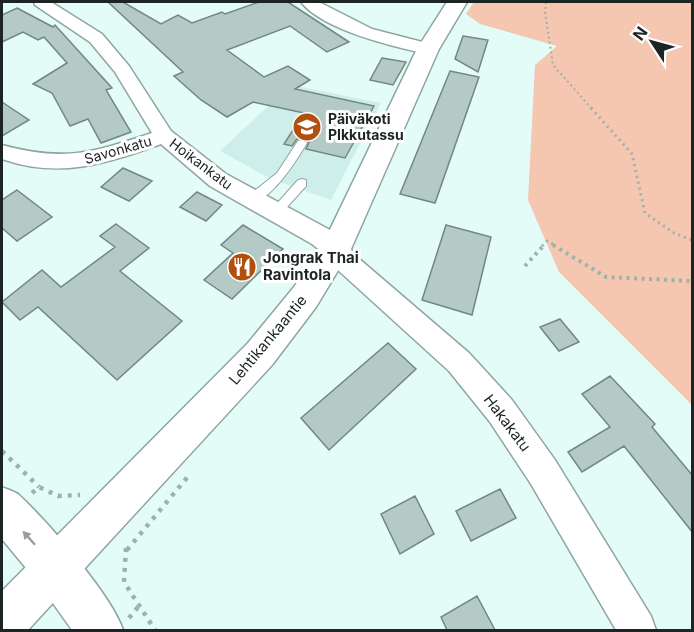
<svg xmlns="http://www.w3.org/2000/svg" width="694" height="632" viewBox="0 0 694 632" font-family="Inter,sans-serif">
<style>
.built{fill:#ceefe9}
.green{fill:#f5c6b0}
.building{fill:#b3cac6;stroke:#728783;stroke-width:1.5}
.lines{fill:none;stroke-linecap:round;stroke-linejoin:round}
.service-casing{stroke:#8fa5a1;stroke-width:2}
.minor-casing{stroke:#8fa5a1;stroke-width:3}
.tertiary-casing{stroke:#8fa5a1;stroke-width:3}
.trunk-casing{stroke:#8fa5a1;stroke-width:3}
.path-far3{stroke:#9eb1ad;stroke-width:2;stroke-dasharray:2 3;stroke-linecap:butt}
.path-far2{stroke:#9eb1ad;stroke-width:3;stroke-dasharray:2 4;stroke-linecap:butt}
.path-far1{stroke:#9eb1ad;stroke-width:4;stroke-dasharray:3 4.5;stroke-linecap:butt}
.path{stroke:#9eb1ad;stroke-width:4.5;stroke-dasharray:4 6;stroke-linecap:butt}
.service{fill:#fff;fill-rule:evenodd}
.minor{fill:#fff;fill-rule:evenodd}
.tertiary{fill:#fff;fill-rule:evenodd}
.trunk{fill:#fff;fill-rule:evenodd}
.oneway{fill:#999d9c}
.labels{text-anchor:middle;stroke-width:6;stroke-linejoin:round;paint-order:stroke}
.far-poi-label{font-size:14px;font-weight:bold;fill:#1d2524;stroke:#fff;text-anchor:start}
.far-street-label{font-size:14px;fill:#1d2524;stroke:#fff}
.poi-label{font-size:15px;font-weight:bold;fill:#1d2524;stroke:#fff;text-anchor:start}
.street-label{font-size:15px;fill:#1d2524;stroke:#fff}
</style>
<rect width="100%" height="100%" fill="#e4fcf7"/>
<path class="built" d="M 291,85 L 381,103 L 331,200 L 271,179 L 220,151 Z"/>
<path class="green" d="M 474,2 L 692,2 L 692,405 L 559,272 L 528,200 L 535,65 L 557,46 L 480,24 L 466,14 Z"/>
<path class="building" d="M 108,2 L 123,2 L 161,24 L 178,15 L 192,23 L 222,12 L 225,14 L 259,2 L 288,2 L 349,42 L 327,52 L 290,26 L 227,50 L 264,77 L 288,66 L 310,80 L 295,89 L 374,106 L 345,158 L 306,149 L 309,142 L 303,138 L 297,139 L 292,146 L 284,144 L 304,113 L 253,102 L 227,117 L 201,100 L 174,76 L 183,72 Z
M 17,8 L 53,27 L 55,25 L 112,88 L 106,90 L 131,132 L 101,143 L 88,119 L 70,126 L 52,93 L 33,84 L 67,63 L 44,37 L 38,40 L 23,32 L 2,42 L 2,15 Z
M 463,36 L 488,40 L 478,72 L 455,59 Z
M 382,58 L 406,62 L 393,85 L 370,80 Z
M 450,71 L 479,77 L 435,203 L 400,194 Z
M 2,102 L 29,120 L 2,136 Z
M 123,168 L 152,181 L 129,201 L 101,187 Z
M 17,190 L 52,217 L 17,241 L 2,228 L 2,200 Z
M 197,192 L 222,205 L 206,221 L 180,207 Z
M 116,224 L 149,248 L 120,271 L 182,321 L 117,380 L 38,307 L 20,320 L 2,302 L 42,270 L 61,287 L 115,247 L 100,236 Z
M 243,225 L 283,249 L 232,299 L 204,280 L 233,253 L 221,245 Z
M 446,225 L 491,237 L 472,315 L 422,300 Z
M 560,319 L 579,342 L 559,351 L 540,327 Z
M 388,343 L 416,369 L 329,450 L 301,418 Z
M 610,376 L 655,424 L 652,427 L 693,476 L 693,533 L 624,446 L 582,472 L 568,452 L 610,427 L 582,394 Z
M 500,489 L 516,518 L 471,541 L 456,511 Z
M 415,496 L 434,534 L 400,554 L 381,514 Z
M 477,596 L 495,630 L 447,630 L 441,617 Z"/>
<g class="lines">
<g class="service-casing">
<path id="service" d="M 302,140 L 307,143 C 298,158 269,206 248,202 L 248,196 L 277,173 L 298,141 Z
M 302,179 L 306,180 L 306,186 L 280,215 L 272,215 L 270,212 L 272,209 L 298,180 Z"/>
</g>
<g class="minor-casing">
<path id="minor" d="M 34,2 L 51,2 L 102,34 L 129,66 L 171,131 L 226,174 L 330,230 L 345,242 L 357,257 L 469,353 L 512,400 L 555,460 L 651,616 L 656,630 L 616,630 L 531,484 L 490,422 L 449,371 L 339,271 L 327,256 L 312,244 L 210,186 L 161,144 C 105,164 60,179 2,159 L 2,145 C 64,162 92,153 152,133 L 115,72 L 90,42 L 35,5 Z
M 301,2 L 319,2 L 372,29 L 434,45 L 437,49 L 434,53 L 428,54 C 394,47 323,30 301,2 Z"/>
</g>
<g class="tertiary-casing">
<path id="tertiary" d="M 447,2 L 467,2 L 439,49 L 351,249 L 316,307 L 272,365 L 28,630 L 2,630 L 2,591 L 248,343 L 294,287 L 324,242 L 417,49 Z"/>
</g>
<g class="trunk-casing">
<path id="trunk" d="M 2,487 C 8,490 14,491 19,495 C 47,521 112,596 123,630 L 72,630 L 40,585 L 2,539 Z"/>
</g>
<path class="path-far3" d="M 546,2 L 545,12 L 553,65 L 593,110"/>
<path class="path-far2" d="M 591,108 L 632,154 L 645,213 L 674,233 L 692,240
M 542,246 L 547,241 L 556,246"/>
<path class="path-far1" d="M 553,245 L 606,277 L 692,281
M 525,266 L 544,245"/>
<path class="path" d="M 2,451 L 39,487
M 32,493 L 39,487 L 58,496 L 80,495
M 126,548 L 124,582 L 155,630
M 127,550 L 190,474
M 129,618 L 138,607"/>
<use href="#service" class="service"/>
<use href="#minor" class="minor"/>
<use href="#tertiary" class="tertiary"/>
<use href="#trunk" class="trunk"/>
</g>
<defs><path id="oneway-solid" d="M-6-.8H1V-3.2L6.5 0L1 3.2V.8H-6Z" transform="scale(1.5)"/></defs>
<use class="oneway" href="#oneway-solid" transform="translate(29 538) rotate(-132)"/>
<defs>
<g id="school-disc" transform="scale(1.5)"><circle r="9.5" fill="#b14f0f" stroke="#fff"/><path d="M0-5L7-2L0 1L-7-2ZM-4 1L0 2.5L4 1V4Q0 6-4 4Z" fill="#fff"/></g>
<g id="restaurant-disc" transform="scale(1.5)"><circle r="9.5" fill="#b14f0f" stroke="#fff"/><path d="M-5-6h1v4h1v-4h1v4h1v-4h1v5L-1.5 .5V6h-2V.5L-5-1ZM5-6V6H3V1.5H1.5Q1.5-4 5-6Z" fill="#fff"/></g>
</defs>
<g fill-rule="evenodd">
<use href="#school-disc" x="307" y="127"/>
<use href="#restaurant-disc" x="242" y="267"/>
</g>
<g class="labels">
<g class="far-poi-label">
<text x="328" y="124">Päiväkoti<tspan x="328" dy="16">PIkkutassu</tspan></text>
</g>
<g class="far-street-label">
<text transform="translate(118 150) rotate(-16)" y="5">Savonkatu</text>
<text transform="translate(201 164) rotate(37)" y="5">Hoikankatu</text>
</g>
<g class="poi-label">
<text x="263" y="263">Jongrak Thai<tspan x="263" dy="17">Ravintola</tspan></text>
</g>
<g class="street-label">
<text transform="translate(268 340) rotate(-50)" y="5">Lehtikankaantie</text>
<text transform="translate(507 423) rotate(53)" y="5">Hakakatu</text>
</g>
</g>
<rect width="694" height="632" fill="none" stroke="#1d2524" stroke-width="6"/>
<g transform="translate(652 42) rotate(306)" stroke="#ffffff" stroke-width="4.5" paint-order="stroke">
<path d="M0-4.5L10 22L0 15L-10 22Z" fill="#1d2524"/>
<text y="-9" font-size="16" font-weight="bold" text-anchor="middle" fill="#1d2524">N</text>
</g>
</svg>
